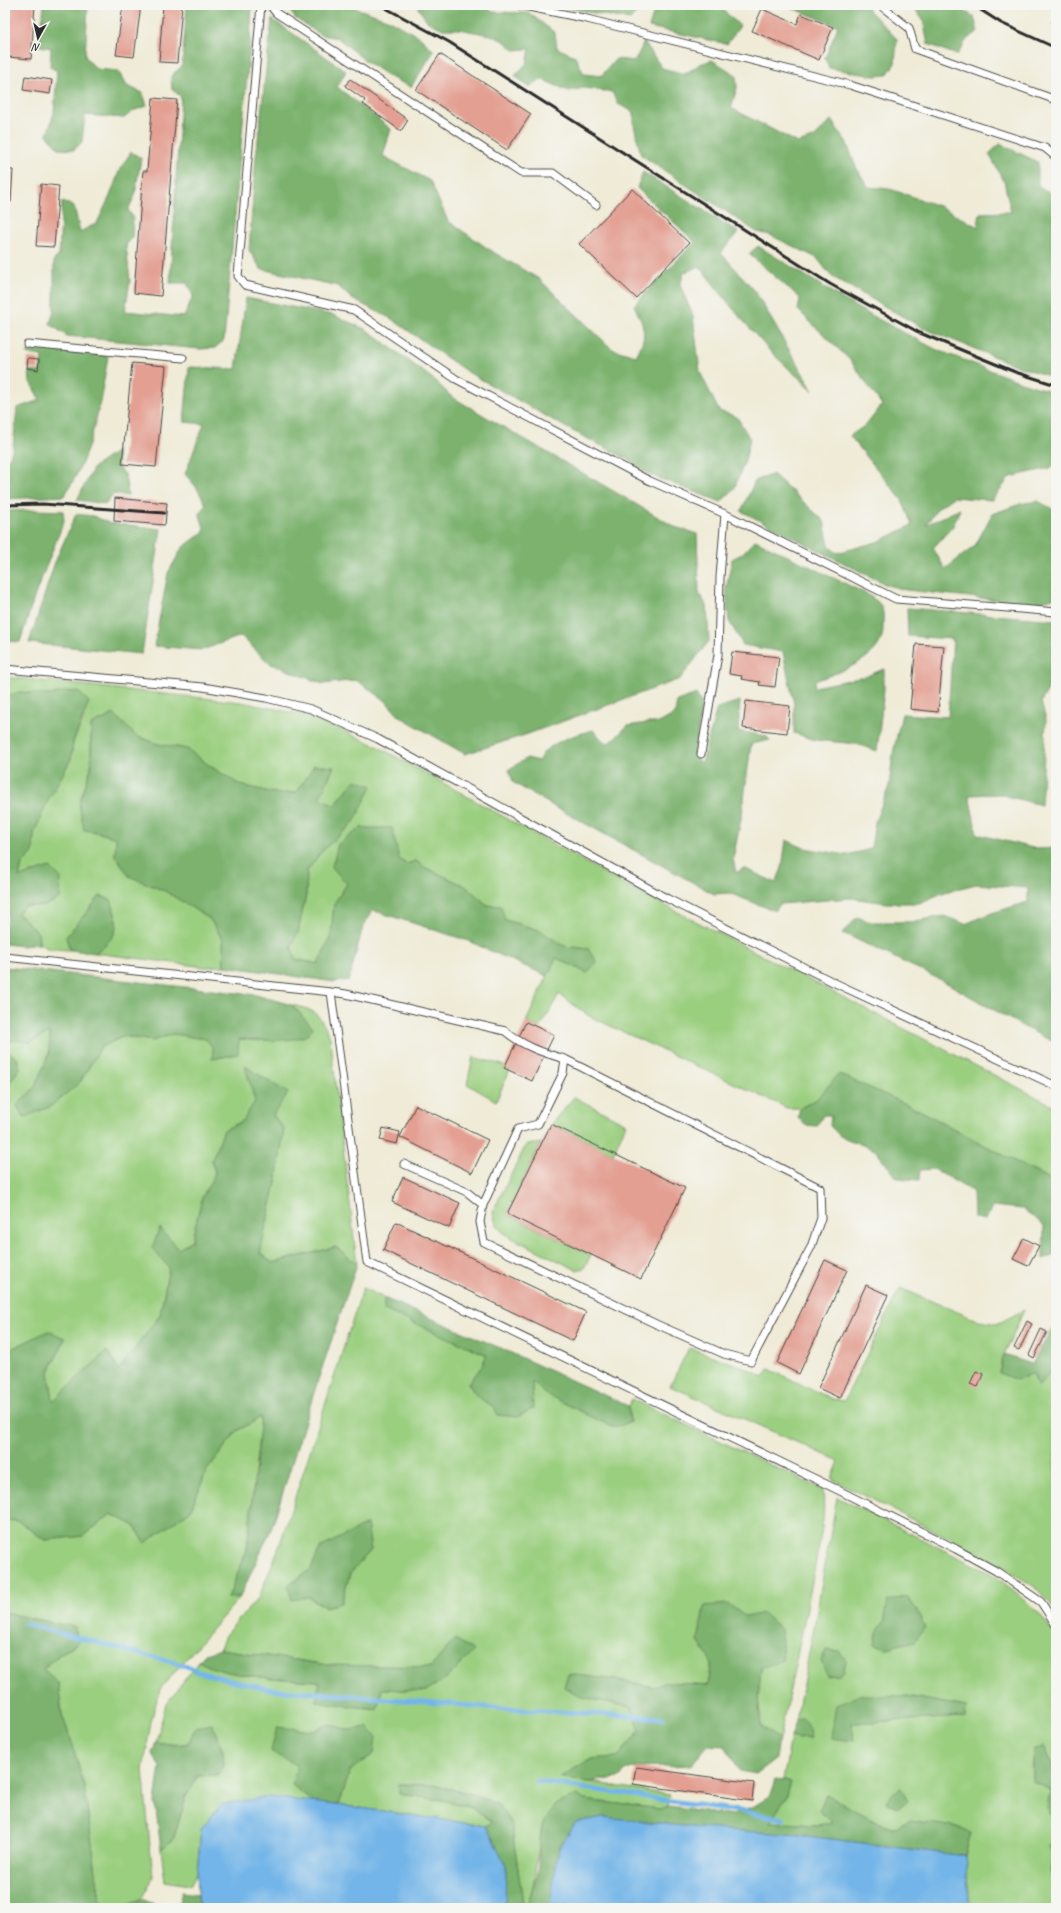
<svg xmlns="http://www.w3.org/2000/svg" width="1061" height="1913" viewBox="0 0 1061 1913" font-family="Caveat,sans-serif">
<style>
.green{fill:#9bcf80;stroke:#637d56;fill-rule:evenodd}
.forest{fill:#7cb26e;stroke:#546e4c}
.water{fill:#73b5e8;stroke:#4f708a}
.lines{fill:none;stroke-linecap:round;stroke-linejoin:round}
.stream{stroke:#73b5e8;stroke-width:5}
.building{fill:#e39f92}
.service-casing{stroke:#484845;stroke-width:9}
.service{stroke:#fff;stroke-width:7}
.rail{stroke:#2b2b2b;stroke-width:3}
</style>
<rect width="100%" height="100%" fill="#f6f6f2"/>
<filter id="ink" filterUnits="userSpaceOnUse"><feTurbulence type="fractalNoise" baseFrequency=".025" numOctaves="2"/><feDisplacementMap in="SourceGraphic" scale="8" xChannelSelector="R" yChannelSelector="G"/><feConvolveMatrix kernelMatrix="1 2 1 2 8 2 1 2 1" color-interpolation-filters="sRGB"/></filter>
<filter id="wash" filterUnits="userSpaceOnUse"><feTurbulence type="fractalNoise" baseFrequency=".012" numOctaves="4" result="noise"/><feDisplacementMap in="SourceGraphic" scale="16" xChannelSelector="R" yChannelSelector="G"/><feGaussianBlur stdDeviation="0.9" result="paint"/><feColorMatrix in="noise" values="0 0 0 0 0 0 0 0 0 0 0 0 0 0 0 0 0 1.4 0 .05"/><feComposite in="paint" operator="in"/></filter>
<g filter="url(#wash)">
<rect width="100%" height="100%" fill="#efebd7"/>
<path class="green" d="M 5,677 L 241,702 L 309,716 L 375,745 L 637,891 L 1056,1107 L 1056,1182 L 1033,1171 L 917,1109 L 839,1075 L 816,1100 L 800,1108 L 787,1108 L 589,1016 L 559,994 L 540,1028 L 526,1022 L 556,958 L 589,949 L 564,946 L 539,930 L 505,920 L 465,886 L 426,868 L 416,861 L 406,864 L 399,859 L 347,884 L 334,904 L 331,936 L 318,964 L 295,959 L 291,946 L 298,932 L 306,895 L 307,871 L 321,852 L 354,822 L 355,780 L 334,806 L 320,798 L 297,792 L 279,794 L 240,785 L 210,766 L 187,749 L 158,744 L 136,736 L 114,715 L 91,725 L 91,768 L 79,804 L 97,832 L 116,838 L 129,876 L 165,891 L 210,919 L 223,940 L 224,966 L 205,967 L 95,953 C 119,934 120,929 111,900 L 100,896 L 66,937 L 70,950 L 49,949 L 39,944 L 38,933 L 18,913 L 24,906 L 44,906 L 50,867 L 19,878 L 22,864 L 33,853 L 34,833 L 47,802 L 71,759 L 73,742 L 84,718 L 68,691 L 50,695 L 20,692 L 5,696 Z
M 292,1005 C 318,1010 319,1015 330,1037 L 357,1264 L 336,1247 L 272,1263 L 260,1252 L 276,1182 L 284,1129 L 273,1115 L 246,1066 L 255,1101 L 243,1121 L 224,1130 L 212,1160 L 215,1173 L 202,1198 L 192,1240 L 179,1249 L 169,1267 L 160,1315 L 119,1371 L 107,1351 L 53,1401 L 49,1372 L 65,1339 L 5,1352 L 5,1089 L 20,1068 L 17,1058 L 5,1050 L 5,1047 L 14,1040 L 31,1042 L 50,1032 L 49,1054 L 35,1087 L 17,1106 L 80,1082 L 101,1047 L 124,1036 L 152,1041 L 173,1034 L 207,1039 L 213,1048 L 213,1059 L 237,1054 L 239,1039 L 259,1041 L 313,1028 Z
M 473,1057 L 500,1064 L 510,1070 L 496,1101 L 467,1084 Z
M 574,1097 L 626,1124 L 613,1154 L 551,1124 Z
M 541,1143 L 507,1214 L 591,1255 L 584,1268 L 577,1270 L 508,1236 C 499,1230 494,1223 493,1211 L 526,1145 Z
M 363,1288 L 384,1298 L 385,1310 L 487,1355 L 480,1369 L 468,1384 L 478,1397 L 494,1407 L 531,1391 L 532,1380 L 612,1427 L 630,1421 L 628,1406 L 632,1399 L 823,1490 C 826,1516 819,1545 814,1571 C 804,1627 791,1683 779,1739 L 761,1726 L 758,1698 L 761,1668 L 746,1617 L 728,1604 L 698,1641 L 712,1663 L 708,1685 L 667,1682 L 654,1687 L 618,1680 L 582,1697 L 631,1707 L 640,1730 L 618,1757 L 591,1759 L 561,1777 L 670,1795 L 668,1806 L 661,1809 L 585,1800 L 542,1826 L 532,1893 L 528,1903 L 523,1903 L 511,1823 L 472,1794 L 432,1785 L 398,1784 L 399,1794 L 448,1801 L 472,1808 L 492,1822 L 486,1826 L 339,1805 L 350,1771 L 374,1754 L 367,1727 L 350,1730 L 329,1724 L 314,1731 L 298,1766 L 292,1785 L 315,1803 L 269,1797 L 201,1829 L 197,1873 L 190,1885 L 165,1881 L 161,1849 L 173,1840 L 187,1794 L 198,1776 L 217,1775 L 224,1767 L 223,1751 L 212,1724 C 187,1745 189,1747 156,1742 L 166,1704 L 199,1661 C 225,1678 287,1679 319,1681 L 317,1702 L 377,1709 L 382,1689 L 426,1691 L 474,1651 L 455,1639 L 431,1667 L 329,1665 L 220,1649 L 225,1635 L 259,1597 L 279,1547 ZM 367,1525 L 371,1550 L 350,1574 L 341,1603 L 325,1607 L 288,1585 L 311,1569 L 320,1548 Z
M 900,1288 L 979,1321 L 997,1324 L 1024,1310 L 1004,1355 L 999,1372 L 1033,1373 L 1038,1387 L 1056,1365 L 1056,1610 L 1038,1590 L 988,1558 L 832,1479 L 839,1461 L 670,1386 L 689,1348 L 744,1367 L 764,1377 L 769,1369 L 832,1399 L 844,1401 Z
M 261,1417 L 247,1550 L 228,1598 L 240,1597 L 160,1689 L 151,1721 L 143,1770 L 153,1878 L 141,1899 L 117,1908 L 101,1908 L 84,1786 L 72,1743 L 62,1715 L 58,1683 L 43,1669 L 59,1655 L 78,1643 L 75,1627 L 5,1613 L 5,1520 L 18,1521 L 45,1540 L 83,1536 L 111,1514 L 134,1525 L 145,1542 L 190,1511 L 207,1470 L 237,1431 Z
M 837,1497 L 992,1574 L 1017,1593 L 1039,1613 L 1056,1637 L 1056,1771 L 1044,1746 L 1033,1751 L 1033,1781 L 1050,1790 L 1047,1807 C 1058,1825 1058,1827 1048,1845 L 1055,1856 L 1050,1871 L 1056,1881 L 1056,1908 L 970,1908 L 965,1856 L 971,1833 L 910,1820 L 896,1828 L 874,1821 L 826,1794 L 834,1823 L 815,1825 L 769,1822 L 786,1798 L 791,1782 L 783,1781 L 791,1737 L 797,1739 L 808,1725 L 802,1718 L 796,1721 L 816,1616 ZM 907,1696 L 966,1707 L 965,1717 L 852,1723 Z"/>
<path class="forest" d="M 44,5 L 88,5 L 85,56 L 96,69 L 118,71 L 127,86 L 143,93 L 147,106 L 135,110 L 124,118 L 85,115 L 82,142 L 74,150 L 59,149 L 47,135 L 54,113 L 57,71 L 50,67 L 51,48 L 39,46 Z
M 187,5 L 252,5 L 250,42 L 224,340 L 215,348 L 200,349 L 67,336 L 50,324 L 54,310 L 54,260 L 59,255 L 62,202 L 74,206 L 80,232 L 97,223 L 110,196 L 120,169 L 131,152 L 141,158 L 135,195 L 128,210 L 133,217 L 132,239 L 126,245 L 130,281 L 125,311 L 184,317 L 193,296 L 187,283 L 170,283 L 181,97 L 172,89 L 171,76 L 182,66 Z
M 287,5 L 347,5 L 387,19 L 417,35 L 434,51 L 411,87 L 388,76 L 363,59 L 338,38 L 321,35 L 295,18 Z
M 420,5 L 487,5 L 492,12 L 529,13 L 555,33 L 557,48 L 575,56 L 584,74 L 601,76 L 616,59 L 635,61 L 644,42 L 662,68 L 685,74 L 700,64 L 712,60 L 736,75 L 737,88 L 731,108 L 798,143 L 815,137 L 831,120 L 846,141 L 856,167 L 868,187 L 890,189 L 939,206 L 978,227 L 980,213 L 1011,212 L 1004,181 L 989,154 L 1000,144 L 1038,162 L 1038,186 L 1056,196 L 1056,378 L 1020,367 L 923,328 L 831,276 L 817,258 L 770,235 L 757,232 L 641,155 L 634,125 L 634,112 L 618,104 L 612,92 L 584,88 L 569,91 L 541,79 L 529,87 L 515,76 L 527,63 L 530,49 L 514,50 L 504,41 L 491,35 L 459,29 L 443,29 L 428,22 L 418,8 Z
M 554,5 L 644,5 L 630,20 Z
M 656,5 L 718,5 L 740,26 L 727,44 L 649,27 Z
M 784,5 L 864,5 L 897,39 L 895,63 L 887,75 L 874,76 L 829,68 L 825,58 L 838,26 Z
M 912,5 L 954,5 L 974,17 L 978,32 L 967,39 L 957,55 L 928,44 L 923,20 Z
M 272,19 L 346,71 L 337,87 L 391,129 L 383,156 L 430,181 L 448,221 L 493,252 L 539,279 L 612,349 L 636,356 C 649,332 644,328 634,305 L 695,242 L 637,188 L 643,172 L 738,232 L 721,253 L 755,291 L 813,391 L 771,352 L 738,315 L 699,266 L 684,273 L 680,285 L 693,316 L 700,372 L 719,411 L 737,417 L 750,439 L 745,460 L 734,489 L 721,502 L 648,474 L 629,460 L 569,429 L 466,371 L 390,318 L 352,299 L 338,286 L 261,269 L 249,250 L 256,157 Z
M 758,246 L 859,309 L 935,349 L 1021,382 L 1056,393 L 1056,464 L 1050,468 L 1010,477 L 992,500 L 953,497 L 938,508 L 926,525 L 960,509 L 953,526 L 933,548 L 945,569 L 975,546 L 992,514 L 1020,504 L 1038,501 L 1056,511 L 1056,590 L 1053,598 L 1033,604 L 906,590 L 887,585 L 741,511 L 755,481 L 773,474 L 824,521 L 829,546 L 837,553 L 880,541 L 912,525 L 902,500 L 850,436 L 867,424 L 882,405 L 850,360 L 798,310 L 800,298 L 749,254 Z
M 246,298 L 333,315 L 367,330 L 433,379 L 452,397 L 675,527 L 697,534 L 699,593 L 707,606 L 709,641 L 680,679 L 525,735 L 465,754 L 399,716 L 385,700 L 356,680 L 323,684 L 269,663 L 241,636 L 202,650 L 154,646 L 168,573 L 182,548 L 205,531 L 199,512 L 206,505 L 197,488 L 185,474 L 204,424 L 184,422 L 189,367 L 236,369 Z
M 32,347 L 108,356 C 100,405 92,455 64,496 L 5,499 L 5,459 L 9,459 L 13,448 L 17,408 L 40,400 L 30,382 L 29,371 L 40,372 L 42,356 L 27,354 Z
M 117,451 L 118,468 L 125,474 L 128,496 L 113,494 L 106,504 L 77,500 L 94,467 Z
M 36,510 L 63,511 L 64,521 L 35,595 L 20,642 L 5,641 L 5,511 Z
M 76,514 L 93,516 L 109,523 L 161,529 L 142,654 L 29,643 L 55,562 Z
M 755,540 L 867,594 C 881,604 884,605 883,623 C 883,627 883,632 882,636 C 877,661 835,673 815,681 L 814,687 L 864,677 L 884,669 L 884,689 L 877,751 L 857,744 L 815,740 L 794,733 L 794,704 L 783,652 L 743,645 L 729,621 L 726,589 L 732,559 L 742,554 Z
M 907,608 L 1056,620 L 1056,675 L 1041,702 L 1046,720 L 1041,805 L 999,794 L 969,795 L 977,834 L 1037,849 L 1056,848 L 1056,1043 L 1024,1027 L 945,982 L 843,933 L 857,917 L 871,922 L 910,922 L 944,916 L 965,924 L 992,913 L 1028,902 L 1028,888 L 976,884 L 945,892 L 919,903 L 887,903 L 850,898 L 780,904 L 775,911 L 729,893 L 714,894 L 555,807 L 514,783 L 508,770 L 527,758 L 539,761 C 543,744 577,734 593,730 L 606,744 L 613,740 L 627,726 L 648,723 L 659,723 L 675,714 L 677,701 L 696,694 L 702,705 L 694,755 L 702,763 L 717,708 L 740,701 L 738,731 L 766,736 L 770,740 L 751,744 L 742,814 L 733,859 L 736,873 L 744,868 L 776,883 L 782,868 L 786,840 L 804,848 L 847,855 L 871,849 L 875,822 L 889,786 L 893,753 L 902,714 L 948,717 L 953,639 L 908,636 Z
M 68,691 L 79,692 L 89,702 L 73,742 L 71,759 L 47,802 L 34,833 L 33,853 L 22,864 L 19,877 L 50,867 L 61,878 L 60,898 L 45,906 L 24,906 L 18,913 L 38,933 L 39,944 L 23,946 L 5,944 L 5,922 L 8,920 L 8,899 L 5,900 L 5,696 L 20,692 L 50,695 Z
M 114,714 L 136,736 L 158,744 L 187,749 L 210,766 L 240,785 L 279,794 L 297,792 L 314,765 L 334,767 L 320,797 L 334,806 L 355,780 L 372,786 L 354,822 L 321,852 L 307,871 L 306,895 L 298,932 L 291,946 L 295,959 L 318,964 L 331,936 L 334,904 L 347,884 L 332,867 L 338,844 L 361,828 L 392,828 L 399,859 L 406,864 L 416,861 L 426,868 L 465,886 L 487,905 L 501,906 L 505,920 L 539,930 L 564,946 L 588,949 L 597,962 L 587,973 L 556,958 L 547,976 L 466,940 L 372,910 L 362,930 L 349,980 L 335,982 L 224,966 L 223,940 L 210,919 L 165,891 L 129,876 L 115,855 L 116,838 L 97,832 L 84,830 L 79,804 L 91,768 L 91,725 Z
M 100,896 L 111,900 C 120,929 119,934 95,953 L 70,950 L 66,937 Z
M 5,967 L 256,995 L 292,1005 L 313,1028 C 311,1030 309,1034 307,1035 C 294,1043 255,1040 239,1039 L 238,1054 L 212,1059 L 213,1048 L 206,1039 L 173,1034 L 152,1041 L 124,1036 L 101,1047 L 80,1082 L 50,1107 L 24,1117 L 17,1106 L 35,1087 L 49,1054 L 50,1032 L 31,1042 L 14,1040 L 5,1047 Z
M 5,1050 L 17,1058 L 20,1068 L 5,1089 Z
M 245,1066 L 288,1093 L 273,1115 L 284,1129 L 276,1182 L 260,1253 L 273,1263 L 336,1247 L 357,1264 L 317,1383 L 272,1527 L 240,1597 L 228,1598 L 247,1550 L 261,1417 L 237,1431 L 207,1470 L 190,1511 L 145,1543 L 134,1525 L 111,1514 L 83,1536 L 45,1540 L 18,1521 L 5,1520 L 5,1352 L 48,1331 L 65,1338 L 49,1372 L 53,1401 L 107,1351 L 119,1370 L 160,1315 L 169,1268 L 152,1248 L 160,1228 L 179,1249 L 192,1240 L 202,1198 L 215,1173 L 212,1160 L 224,1130 L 243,1121 L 255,1101 Z
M 839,1074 L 917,1109 L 1033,1171 L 1056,1182 L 1056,1243 L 1053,1256 L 1043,1259 L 1044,1225 L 1023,1209 L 992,1206 L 986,1220 L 974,1218 L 973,1192 L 934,1169 L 920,1170 L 919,1180 L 897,1178 L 875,1150 L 840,1136 L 830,1126 L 831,1115 L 823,1115 L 817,1126 L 805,1125 L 798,1117 L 800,1108 L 816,1100 Z
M 384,1298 L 498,1347 L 628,1406 L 630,1421 L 623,1425 L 612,1427 L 544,1393 L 532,1381 L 533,1409 L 517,1417 L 497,1415 L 494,1407 L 478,1397 L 468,1384 L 480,1369 L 487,1355 L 384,1310 Z
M 1056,1322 L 1056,1365 L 1038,1387 L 1033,1373 L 1018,1380 L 999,1373 L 1004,1355 L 1032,1364 Z
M 367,1524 L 371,1550 L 350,1574 L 341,1603 L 325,1607 L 309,1597 L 292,1600 L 288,1585 L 311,1569 L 320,1548 Z
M 907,1596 L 916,1609 L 925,1627 L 915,1641 L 887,1648 L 875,1644 L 877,1632 L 884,1622 L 888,1601 Z
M 728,1604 L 746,1617 L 763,1613 L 781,1629 L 783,1660 L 761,1668 L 758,1698 L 761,1726 L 779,1739 L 776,1759 L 756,1774 L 740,1771 L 725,1746 L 708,1745 L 691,1765 L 636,1767 L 627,1770 L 618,1778 L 588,1782 L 560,1777 L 591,1759 L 618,1757 L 640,1730 L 630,1707 L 582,1697 L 564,1687 L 568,1674 L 618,1680 L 654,1687 L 667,1682 L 708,1685 L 712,1663 L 698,1641 L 704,1606 Z
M 5,1613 L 75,1627 L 78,1642 L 59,1655 L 43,1669 L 58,1683 L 62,1715 L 72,1743 L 84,1786 L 101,1908 L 5,1908 Z
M 455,1639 L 474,1651 L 448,1677 L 426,1691 L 382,1689 L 377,1709 L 317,1702 L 319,1681 C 287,1679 225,1678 199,1661 L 205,1654 L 220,1649 L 329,1665 L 431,1667 Z
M 826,1650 L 839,1651 L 846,1660 L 844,1671 L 839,1675 L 827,1676 L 821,1661 Z
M 861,1695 L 907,1696 L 966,1707 L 965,1717 L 852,1723 L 854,1741 L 831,1738 L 836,1704 Z
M 802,1718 L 808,1725 L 811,1738 L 797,1739 L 791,1737 L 796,1721 Z
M 212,1724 L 223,1751 L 224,1767 L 217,1775 L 197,1776 L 187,1794 L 173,1840 L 161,1849 L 155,1802 L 160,1766 L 152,1754 L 156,1742 L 175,1745 L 188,1744 L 195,1727 Z
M 329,1724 L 350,1730 L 367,1727 L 376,1736 L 374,1754 L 350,1771 L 339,1805 L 315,1803 L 292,1785 L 297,1766 L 271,1751 L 277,1727 L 314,1731 Z
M 1044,1746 L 1056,1771 L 1056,1822 L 1047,1807 L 1050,1790 L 1033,1781 L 1033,1751 Z
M 775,1780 L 791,1782 L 786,1798 L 770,1822 L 815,1825 L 833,1823 L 819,1811 L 826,1794 L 874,1821 L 896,1828 L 910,1820 L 954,1827 L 971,1833 L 965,1856 L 799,1835 L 700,1828 L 604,1817 L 576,1822 L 559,1848 L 549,1908 L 505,1908 L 506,1865 L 486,1826 L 492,1822 L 472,1808 L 448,1801 L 399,1794 L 398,1784 L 432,1785 L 472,1794 L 497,1804 L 511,1823 L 523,1903 L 528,1903 L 539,1867 L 539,1849 L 542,1826 L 556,1804 L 577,1795 L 585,1800 L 661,1809 L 668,1806 L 733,1815 L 751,1808 L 769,1797 Z
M 901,1788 L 908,1801 L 897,1808 L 886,1802 L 890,1795 Z
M 1056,1831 L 1056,1881 L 1050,1871 L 1055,1855 L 1048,1845 Z
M 182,1892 L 198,1894 L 199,1908 L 177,1908 Z
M 141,1899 L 154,1904 L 158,1908 L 117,1908 Z"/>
<path class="water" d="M 269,1797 L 361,1808 L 486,1826 L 506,1865 L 505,1908 L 199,1908 L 197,1873 L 201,1829 L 222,1804 Z
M 604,1817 L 700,1828 L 799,1835 L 965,1856 L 970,1908 L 549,1908 L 559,1848 L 576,1822 Z"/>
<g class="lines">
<path class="stream" d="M 25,1624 L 187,1666 L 198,1672 L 268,1689 L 511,1709 L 663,1718
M 536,1781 L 759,1814 L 783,1819"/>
</g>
<g id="blocks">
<path class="building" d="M 5,5 L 35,5 L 31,59 L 7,57 L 8,45 L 5,45 L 9,10 L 5,9 Z
M 123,5 L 141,5 L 134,57 L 116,55 Z
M 163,5 L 182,5 L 177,63 L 159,62 Z
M 762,9 L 797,24 L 801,14 L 833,27 L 819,60 L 752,31 Z
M 440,54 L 531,114 L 507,150 L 416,90 Z
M 25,76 L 52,80 L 50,94 L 23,90 Z
M 350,79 L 408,120 L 401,131 L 363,104 L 365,100 L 345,86 Z
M 153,98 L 177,100 L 161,296 L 134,293 L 143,171 L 147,171 Z
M 5,170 L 13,170 L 11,202 L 5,202 Z
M 41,184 L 59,186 L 54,247 L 36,246 Z
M 632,189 L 689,243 L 636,298 L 579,244 Z
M 28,358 L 39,359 L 38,370 L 27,368 Z
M 132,363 L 166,366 L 156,467 L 122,464 Z
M 115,498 L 167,503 L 165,525 L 114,521 Z
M 916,644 L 944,646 L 938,712 L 910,709 Z
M 732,652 L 779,657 L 775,687 L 759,685 L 760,682 L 741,679 L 742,676 L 729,674 Z
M 746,701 L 790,706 L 787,733 L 743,728 Z
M 526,1022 L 554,1035 L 532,1081 L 504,1068 Z
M 416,1105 L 488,1140 L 472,1173 L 400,1137 Z
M 551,1124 L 685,1188 L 641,1279 L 507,1214 Z
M 383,1128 L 400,1132 L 397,1144 L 380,1140 Z
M 403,1177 L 460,1203 L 449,1228 L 392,1202 Z
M 396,1222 L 586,1312 L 573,1341 L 383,1250 Z
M 1024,1238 L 1039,1246 L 1028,1266 L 1013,1259 Z
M 825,1260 L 847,1270 L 799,1374 L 777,1363 Z
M 866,1285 L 888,1295 L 840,1398 L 818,1388 Z
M 1027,1321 L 1032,1324 L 1019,1350 L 1014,1348 Z
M 1041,1329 L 1047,1332 L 1034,1358 L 1029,1355 Z
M 976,1371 L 983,1374 L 978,1387 L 970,1384 Z
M 636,1767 L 754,1783 L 752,1801 L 633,1784 Z"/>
</g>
</g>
<g filter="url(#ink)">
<use href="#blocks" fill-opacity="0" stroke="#484845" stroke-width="1"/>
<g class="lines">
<g class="service-casing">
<path id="service" d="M 261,5 L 238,276 L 245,285 L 354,310 L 456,379 L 648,480 L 725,514 L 720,577 L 718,655 L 701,754
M 270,5 L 276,13 L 521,173 L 553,173 L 596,205
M 519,5 L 583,18 L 850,85 L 1045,148 L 1056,157
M 880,5 L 909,28 L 915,49 L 1056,100
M 27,344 L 183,358
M 725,514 L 896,599 L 1056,612
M 5,669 L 203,687 L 266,698 L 311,709 L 378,739 L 668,899 L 835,983 L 1056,1086
M 5,957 L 331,992 L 367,1262 L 834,1488 L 956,1549 L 996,1571 L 1041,1602 L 1056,1625
M 331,992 L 346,994 L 505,1031 C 523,1046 543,1053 565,1059 L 820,1188 L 821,1218 L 811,1247 L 751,1361 L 724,1354 L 656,1324 L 484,1242 L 480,1222 L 483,1205 L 467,1192 L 404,1164
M 483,1205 L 518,1129 L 538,1124 L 563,1073 L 565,1059"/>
</g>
<use href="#service" class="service"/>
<path class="rail" d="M 380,5 L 449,42 L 830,284 L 920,333 L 1015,372 L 1056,385
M 973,5 L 1001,23 L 1056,48
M 1053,22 L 1056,23
M 5,505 L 43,504 L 164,513"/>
</g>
</g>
<rect width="1061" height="1913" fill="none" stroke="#f6f6f2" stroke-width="20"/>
<g transform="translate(38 38) rotate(188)" stroke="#f6f6f2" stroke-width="3" paint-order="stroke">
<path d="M0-3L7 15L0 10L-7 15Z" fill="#2b2b2b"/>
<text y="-6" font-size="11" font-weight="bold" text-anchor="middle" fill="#2b2b2b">N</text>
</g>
</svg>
